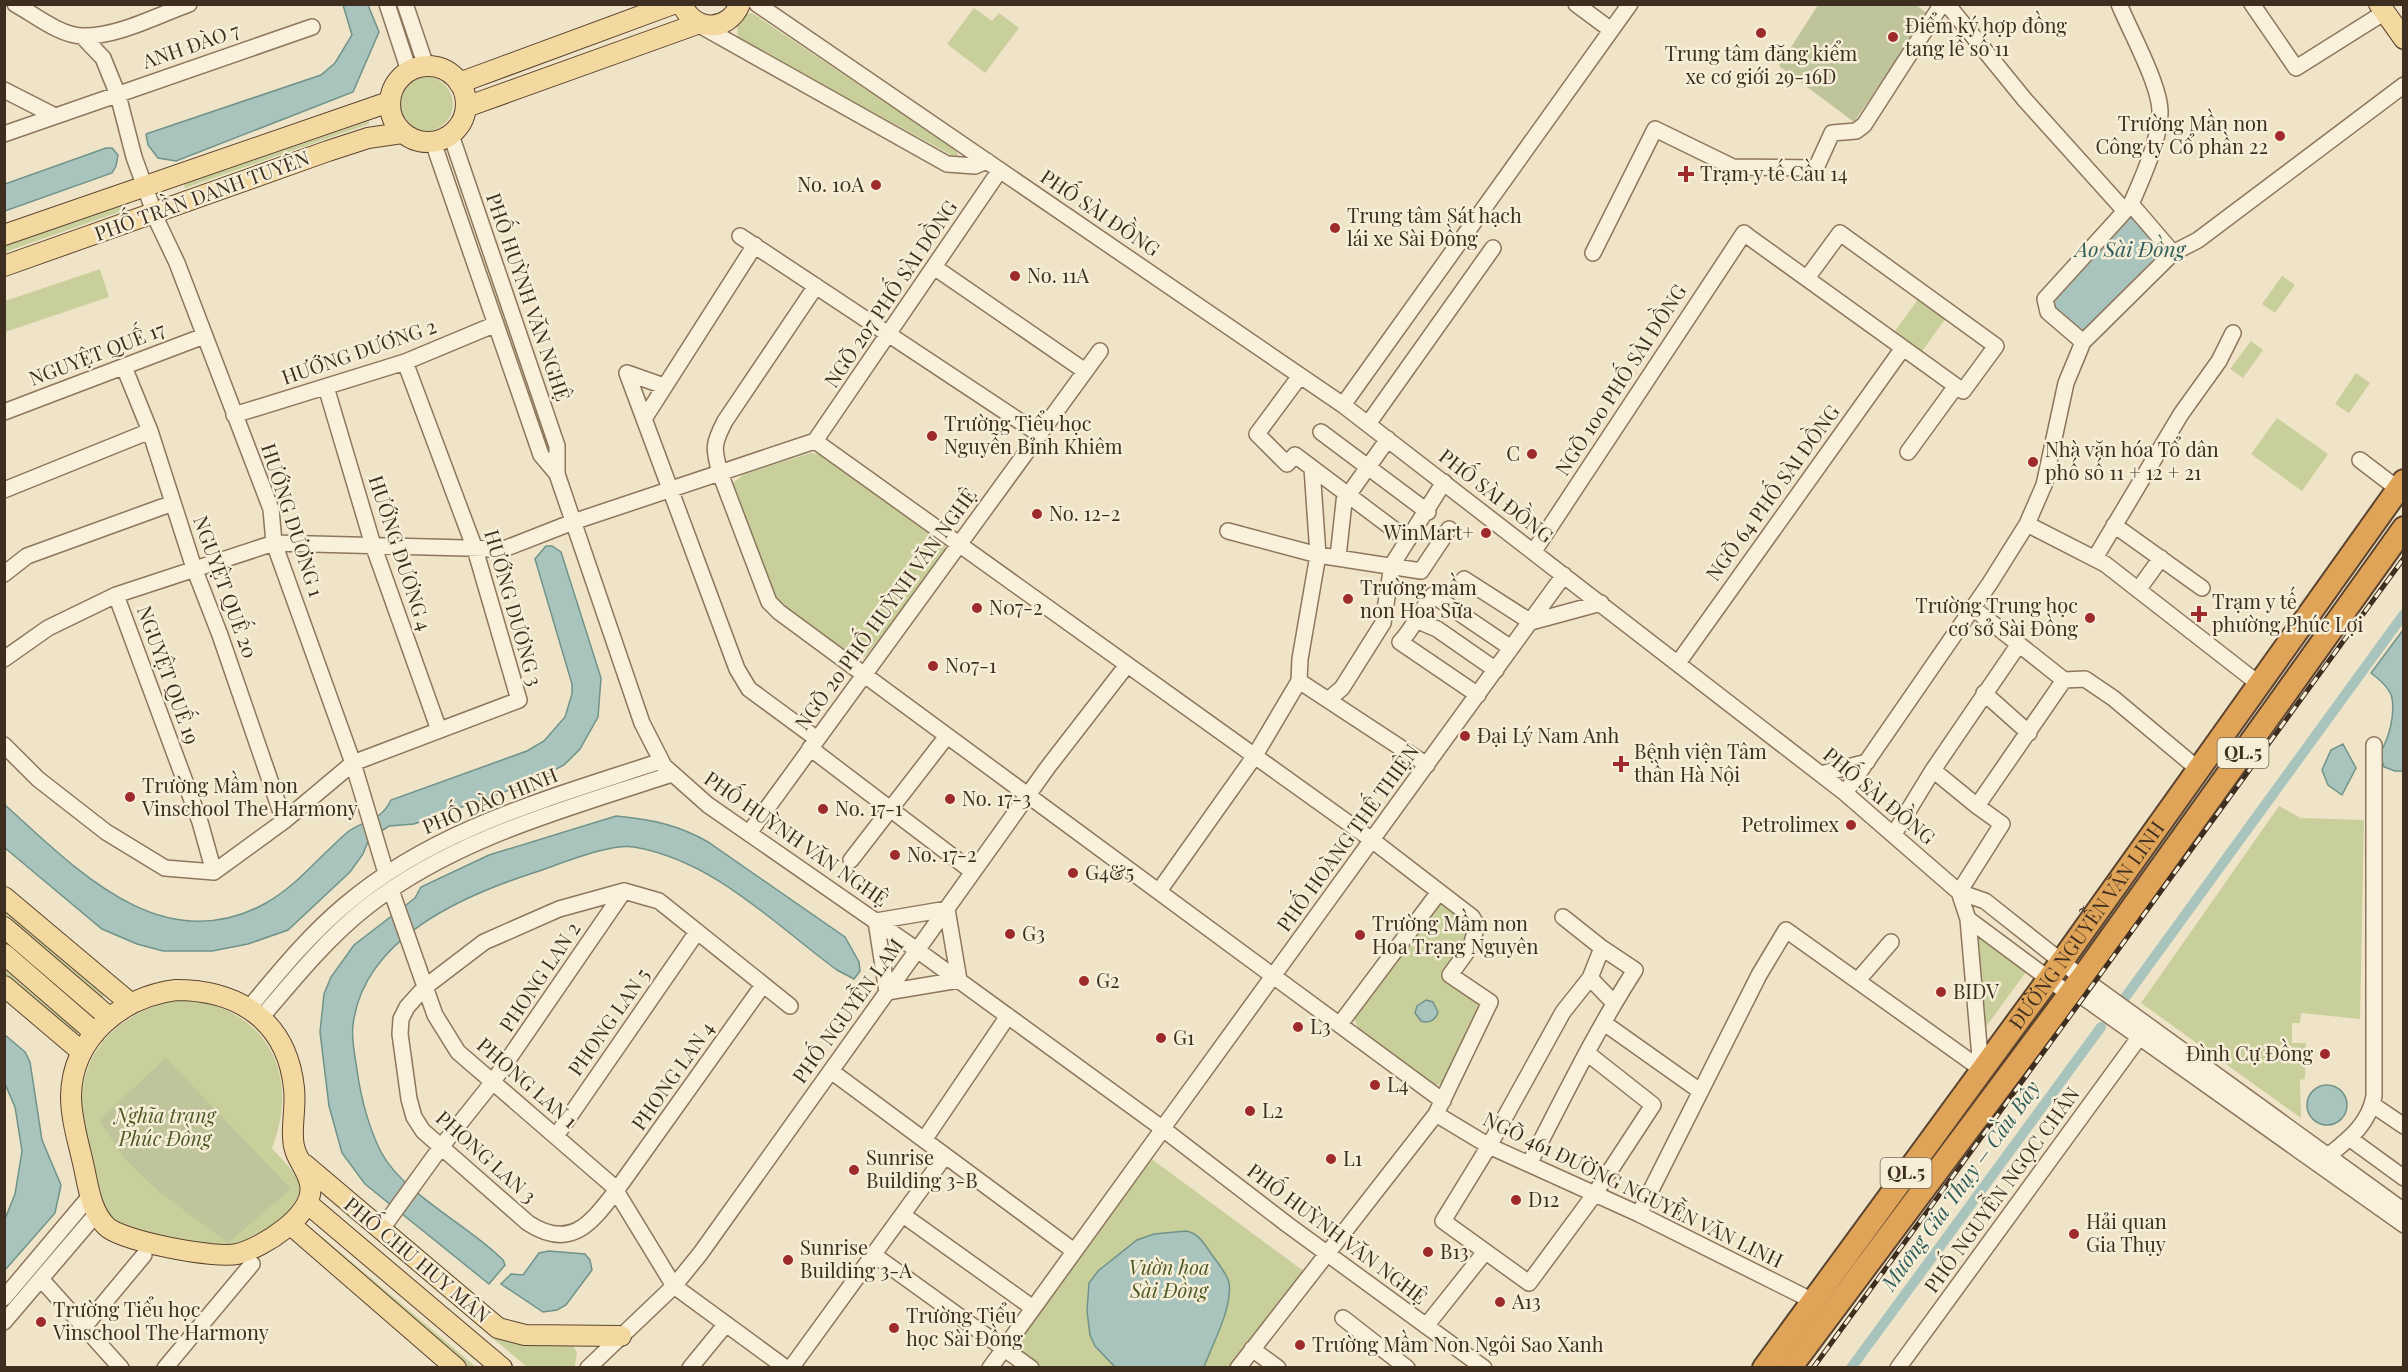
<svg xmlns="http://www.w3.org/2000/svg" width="2408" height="1372" viewBox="0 0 2408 1372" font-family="'Playfair Display',serif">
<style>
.green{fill:#c9cf9b}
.cemetery{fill:#bfc49a}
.water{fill:#a9c4bc;stroke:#6f938a;stroke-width:1.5}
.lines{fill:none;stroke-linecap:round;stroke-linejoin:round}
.canal{stroke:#a9c4bc;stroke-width:10}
.minor-casing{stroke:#8d765c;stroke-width:18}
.major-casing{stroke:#5b4430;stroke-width:22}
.highway-casing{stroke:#5b4430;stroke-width:26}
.minor{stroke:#faf1dc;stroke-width:15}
.major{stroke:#f3d9a0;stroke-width:20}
.highway{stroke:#e0a458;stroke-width:22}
.rail-casing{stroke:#3d2e20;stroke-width:5}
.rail{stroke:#f7eed8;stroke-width:3;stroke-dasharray:9;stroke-linecap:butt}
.poi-dot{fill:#9e2a2b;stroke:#f7eed8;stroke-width:2}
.labels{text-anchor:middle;stroke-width:5;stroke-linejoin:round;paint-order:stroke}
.shield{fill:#f7eed8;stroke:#756857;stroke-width:1.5}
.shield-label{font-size:18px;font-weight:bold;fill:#3d2e20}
.poi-label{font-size:20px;fill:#3d2e20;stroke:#f7eed8;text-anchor:start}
.street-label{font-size:20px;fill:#3d2e20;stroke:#f7eed8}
.park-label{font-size:20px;font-style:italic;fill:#4d5a26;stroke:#f7eed8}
.water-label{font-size:21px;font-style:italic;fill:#2f5d5a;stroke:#f7eed8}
</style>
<rect width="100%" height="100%" fill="#f0e4c8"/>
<path class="green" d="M 974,8 L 992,21 L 999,13 L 1019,28 L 985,73 L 947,44 Z
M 752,13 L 943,141 L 957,152 L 958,156 L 955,157 L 738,39 L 737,24 L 744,15 Z
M399 104a27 27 0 1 1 54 0a27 27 0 1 1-54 0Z
M 369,121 L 369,124 L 185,188 L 184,184 Z
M 120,206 L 123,206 L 122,211 L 5,252 L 5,246 Z
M 100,269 L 109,297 L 5,332 L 5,301 Z
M 2282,276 L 2295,285 L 2275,313 L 2262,304 Z
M 1919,298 L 1946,318 L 1920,354 L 1893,334 Z
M 2251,341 L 2263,350 L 2243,378 L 2230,369 Z
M 2356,373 L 2370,383 L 2349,413 L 2335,404 Z
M 2277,418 L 2328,454 L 2302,491 L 2251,454 Z
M 811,453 L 818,454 L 833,463 L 945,539 L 946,554 L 865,657 L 851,657 L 776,599 L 733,490 L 733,483 L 744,474 Z
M 2279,806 L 2301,818 L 2364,820 L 2360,1019 L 2301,1013 L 2300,1023 L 2292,1023 L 2292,1043 L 2306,1043 L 2305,1079 L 2300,1080 L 2301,1118 L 2141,1003 Z
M 1441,901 L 1474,923 L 1474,931 L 1448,970 L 1484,999 L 1442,1084 L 1435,1085 L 1359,1030 L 1354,1018 L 1358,1007 Z
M 4,905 L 106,992 L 102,999 L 5,921 Z
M 1974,933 L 2026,972 L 1980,1035 Z
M 4,965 L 79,1031 L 76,1035 L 5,981 Z
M 183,999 C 264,1007 302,1071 272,1148 C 280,1158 293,1169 298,1180 C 310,1206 251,1242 231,1248 L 122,1231 C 100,1218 98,1190 94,1167 C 89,1145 82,1121 82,1099 C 84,1041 131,1007 183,999 Z
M 1153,1160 L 1309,1275 L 1242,1367 L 1034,1366 L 1020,1348 L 1024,1333 L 1144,1165 Z
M 327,1190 L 497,1333 L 571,1343 L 577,1352 L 575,1366 L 527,1367 L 323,1195 Z
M 321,1236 L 476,1367 L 463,1367 L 317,1241 Z"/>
<path class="cemetery" d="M 1818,5 L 1916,5 L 1928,14 L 1854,122 L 1779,66 Z
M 166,1058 L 291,1189 L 228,1243 L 158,1191 L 125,1159 L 99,1120 Z"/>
<path class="water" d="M 343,5 L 368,5 L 379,32 L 353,92 L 176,161 L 158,158 L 148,145 L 146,134 L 321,75 L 335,63 L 352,35 Z
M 106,148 L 112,148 L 118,155 L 116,166 L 112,173 L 5,211 L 5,184 Z
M 2128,218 L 2134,218 L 2160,249 L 2159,256 L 2085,331 L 2079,331 L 2052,304 L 2053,296 Z
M 546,546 L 552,546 L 561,552 L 601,678 L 598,717 L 580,749 L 564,765 L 530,783 L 414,824 L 389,826 L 369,839 L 363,854 L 350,872 L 288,930 L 248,944 L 212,951 L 163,951 L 137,944 L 102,929 L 5,848 L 5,805 C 76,869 162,961 266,903 C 289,890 307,871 325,853 C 333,846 341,837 349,831 C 367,819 381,821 391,800 L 527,751 L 544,741 L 565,717 L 572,694 L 572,684 L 535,559 Z
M 2403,630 L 2403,771 L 2395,771 L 2384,767 L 2380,753 C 2389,738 2395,716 2392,698 C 2390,688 2379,679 2371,673 Z
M 2343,744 L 2356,768 L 2342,795 L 2328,785 L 2322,770 L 2331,750 Z
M 616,816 C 650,819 679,825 708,842 L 845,937 L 859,962 L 860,971 L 854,979 L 837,970 C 774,924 715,861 634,847 C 609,843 558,865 533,873 C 462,896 363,939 353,1025 C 351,1039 355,1055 357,1070 C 361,1098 368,1126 381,1152 C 404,1195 469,1225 503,1260 L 505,1265 L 489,1284 L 365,1184 L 342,1153 L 329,1106 L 320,1032 L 324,994 L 331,977 L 354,945 L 415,898 L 421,887 L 489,855 Z
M 1426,1000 L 1433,1002 L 1438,1012 C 1436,1020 1429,1024 1421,1021 L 1415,1013 L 1417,1006 Z
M 5,1035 L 25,1052 L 30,1062 L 42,1140 L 61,1185 L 55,1213 L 5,1270 L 5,1219 L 15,1194 L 22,1151 L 15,1107 L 5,1084 Z
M2307 1105a20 20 0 1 1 40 0a20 20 0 1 1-40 0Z
M 1186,1231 C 1198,1233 1203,1242 1210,1252 C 1216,1261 1227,1273 1229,1283 C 1233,1307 1212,1345 1204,1367 L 1115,1367 L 1095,1346 L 1090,1335 L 1087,1311 L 1089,1283 L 1098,1271 L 1137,1240 L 1154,1234 Z
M 549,1251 L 585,1254 L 590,1260 L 592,1270 L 566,1305 L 557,1310 L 543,1312 L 501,1284 L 511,1274 L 523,1275 L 539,1253 Z"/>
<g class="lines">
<path class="canal" d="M 2124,999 L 2404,614
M 1851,1368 L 2101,1027"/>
<g class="minor-casing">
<path id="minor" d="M 15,4 C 35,15 59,35 82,36 C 117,37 156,16 189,4
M 387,4 L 409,71
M 405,4 L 426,66
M 757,4 L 1343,405 L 1845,793 L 1959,892 L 1985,901 L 2081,977 L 2404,1211
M 1576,4 L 1611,30
M 1947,4 L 2025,100 L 2125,211 L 2045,299 L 2048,312 L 2083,342
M 2119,4 C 2130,31 2160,85 2160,112 C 2160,139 2142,179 2131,204 L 2173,253
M 2252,4 L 2296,68 L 2385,12
M 701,26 L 947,164 L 975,166 L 987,161
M 82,36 L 103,58 L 118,95 L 134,157 L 158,223 L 177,263 L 271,509 L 274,543 L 353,763 L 386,873
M 4,90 L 55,116
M 4,134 L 312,27
M 451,135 L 557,446 L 557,474 L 642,723 L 664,766 L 708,805 L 917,950 L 1159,1126
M 433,142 L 541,455 L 557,474
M 740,236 L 1039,434
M 1593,253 L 1655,129 L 1733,167 L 1816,168 L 1832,133 L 1856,131 L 1864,125 L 1938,10
M 934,267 L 1085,371
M 816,286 L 725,421 C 713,444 713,448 720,473 L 769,602 L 779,612 L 1443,1101
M 124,367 L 150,431 L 194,568 L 220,635 L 284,821
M 627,373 L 737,669 L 749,689 L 817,739
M 627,373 L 664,386
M 1300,376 L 1257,434 L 1287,464 L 1295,455 L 1408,540
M 326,387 L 373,545 L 439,730
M 1343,405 L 1630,4
M 4,412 L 204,336
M 234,415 L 405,362 L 496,324
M 644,419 L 755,245
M 1368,424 L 1493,248
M 1321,432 L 1428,512
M 815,441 L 1372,840 L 1472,917 L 1477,925 L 1471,946 L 1450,975 L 1490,1002 L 1436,1114 L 1238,1368
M 815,441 L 1000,170
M 1908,452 L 1956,386
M 2360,460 L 2398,489
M 4,490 L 150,431
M 2027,524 L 2105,564 L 2259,684
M 2114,525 L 2202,588
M 1228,531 L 1318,555 L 1312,468
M 1534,551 L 1744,233 L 1749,237 L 1963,391 L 1996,346 L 1840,233 L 1807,278
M 1338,557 L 1345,493 L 1351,491 L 1388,439
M 2095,558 L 2181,414 L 2219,361 L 2233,333
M 4,574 L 27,556 L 173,503
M 1464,579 L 1531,622
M 2138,590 L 2161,558
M 116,595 L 200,822 L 214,872
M 1973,608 L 2064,680 L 2085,679 L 2113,698 L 2198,769
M 1418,621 L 1437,629 L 1496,670
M 1531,622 L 1601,603
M 4,659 L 48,628 L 116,595 L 274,543 L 504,549 L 573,522 L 815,441
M 1678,663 L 1903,348
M 1299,681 L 1427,765
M 1984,693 L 2029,733
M 1478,695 L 1400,642 C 1414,628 1420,610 1433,595 L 1511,648
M 1328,700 L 1342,688 L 1383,623 L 1392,565 L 1444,482
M 4,745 L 38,779 L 106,832 L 165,868 L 214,872 L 284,821 L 353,763 L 519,700 L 475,549 L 405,362
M 810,748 L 973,872
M 1933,770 L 1977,806
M 1821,774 L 1867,762
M 1845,793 L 1990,583 L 2027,524 L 2044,485 L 2066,383 L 2083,342 L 2173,253 L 2198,240 L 2404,85
M 749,833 L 1100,351
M 1894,834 L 1933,770 L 2019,644
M 851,860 L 947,736
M 391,890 L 435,1015 L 458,1052 L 613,1186 L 674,1286 L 786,1368
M 1159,891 L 1254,757 L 1299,681 L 1300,659 L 1318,555 L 1421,571 L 1449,529
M 1959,892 L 1968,919 L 2069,994 L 2083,997 L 2404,1225
M 1959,892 L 2002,824 L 1977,806 L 2064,680
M 1563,917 L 1602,948
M 1968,919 L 1981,1069
M 1590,978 L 1614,1003
M 1858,980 L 1891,942
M 763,985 L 616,1191 C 591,1223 571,1251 528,1223 L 423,1131 L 414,1117 L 409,1099 L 400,1034 L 401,1019 L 407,1007 L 425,987 L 484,942 L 559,909 L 624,891 L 659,901 L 790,1006
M 887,992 L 876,921 L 947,909 L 959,980
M 887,992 L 959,980
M 249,1008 C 279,972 309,935 345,905 C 435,828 551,798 661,761
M 261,1018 C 294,979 327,938 368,906 C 457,837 567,809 672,774
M 1604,1023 L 1700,1091
M 1340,1024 L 1439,892
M 831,1071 L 1074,1251
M 2373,1105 L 2404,1126
M 1436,1114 L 1489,1146 L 1639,1214 L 1813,1301
M 1165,1125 L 1564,575
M 1167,1132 L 1288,1225 L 1484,1368
M 556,1136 L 697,932
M 2349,1138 L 2404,1178
M 924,1140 L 1008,1016
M 2328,1156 C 2349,1139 2369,1124 2374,1096 L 2374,745
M 1529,1164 C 1563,1099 1595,1032 1635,970 L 1602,948 L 1590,978 L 1563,1012 L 1489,1146 L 1443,1221 L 1529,1283 L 1594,1195 L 1653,1105 L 1587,1053
M 1639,1214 L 1759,975 L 1786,930 L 1981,1069
M 903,1215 L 1033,1308
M 381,1230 L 441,1147 L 492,1083 L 624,891
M 874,1255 L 1031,1368
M 41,1279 L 121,1368
M 4,1298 L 90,1196
M 1343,1318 L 1407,1368
M 4,1322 L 97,1213
M 1426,1326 L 1485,1252
M 84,1327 L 144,1255
M 1252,1349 L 1278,1368
M 165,1368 L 252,1264
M 588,1368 L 674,1286 L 700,1254 L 1048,767 L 1127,665
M 690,1368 L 726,1324
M 791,1368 L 945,1156
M 990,1368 L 1160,1133
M 1898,1368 L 2146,1028"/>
</g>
<g class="major-casing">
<path id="major" d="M 682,4 C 693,32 728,33 740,4
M 2379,4 L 2404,39
M390 104a38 38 0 1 1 76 0a38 38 0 1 1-76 0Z
M 459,83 L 673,4
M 466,107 L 697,24
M 4,235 L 389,102
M 4,266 L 328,151 L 368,138 L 402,133
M 4,897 L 130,1003
M 4,927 L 110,1018
M 4,954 L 95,1033
M 4,986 L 82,1052
M 176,990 C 240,990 287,1022 294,1088 C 296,1105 292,1122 293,1138 C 293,1157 307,1167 310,1184 C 316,1215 262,1248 237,1254 C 216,1259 120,1241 106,1226 C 90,1210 88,1184 83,1163 C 78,1141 71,1119 71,1096 C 72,1038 121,997 176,990 Z
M 304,1164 L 498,1328 L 525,1335 L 621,1336
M 307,1203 L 502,1368
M 291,1225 L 456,1368"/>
</g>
<g class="highway-casing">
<g id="highway">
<path id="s1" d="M 1764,1368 L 2062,961 L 2404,481"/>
<path d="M 1790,1368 L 2089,968 L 2404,528"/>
</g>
</g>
<use href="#minor" class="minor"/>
<use href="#major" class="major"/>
<use href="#highway" class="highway"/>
<g class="rail-casing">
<path id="rail" d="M 1813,1368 L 2404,558"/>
</g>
<use href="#rail" class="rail"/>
</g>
<g class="poi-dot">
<circle cx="1761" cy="33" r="6"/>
<circle cx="1893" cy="37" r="6"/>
<circle cx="2280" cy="136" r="6"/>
<path d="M1683 165h6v6h6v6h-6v6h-6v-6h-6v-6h6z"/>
<circle cx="876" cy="185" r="6"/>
<circle cx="1335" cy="228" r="6"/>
<circle cx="1015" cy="276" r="6"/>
<circle cx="932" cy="436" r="6"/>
<circle cx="1532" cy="454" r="6"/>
<circle cx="2033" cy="462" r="6"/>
<circle cx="1037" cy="514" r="6"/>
<circle cx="1486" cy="533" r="6"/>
<circle cx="1348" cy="599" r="6"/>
<circle cx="977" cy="608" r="6"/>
<path d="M2196 605h6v6h6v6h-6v6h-6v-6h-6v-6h6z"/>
<circle cx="2090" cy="618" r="6"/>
<circle cx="933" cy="666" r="6"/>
<circle cx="1465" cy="736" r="6"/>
<path d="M1618 755h6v6h6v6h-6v6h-6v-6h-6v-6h6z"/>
<circle cx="130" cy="797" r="6"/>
<circle cx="950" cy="799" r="6"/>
<circle cx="823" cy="809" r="6"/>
<circle cx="1851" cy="825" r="6"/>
<circle cx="895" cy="855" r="6"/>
<circle cx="1073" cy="873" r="6"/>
<circle cx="1010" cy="934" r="6"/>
<circle cx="1360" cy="935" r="6"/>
<circle cx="1084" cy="981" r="6"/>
<circle cx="1941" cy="992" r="6"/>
<circle cx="1298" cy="1027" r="6"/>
<circle cx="1161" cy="1038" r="6"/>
<circle cx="2325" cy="1054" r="6"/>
<circle cx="1375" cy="1085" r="6"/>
<circle cx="1250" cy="1111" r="6"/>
<circle cx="1331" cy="1159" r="6"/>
<circle cx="854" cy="1170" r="6"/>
<circle cx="1516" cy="1200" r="6"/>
<circle cx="2074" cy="1234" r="6"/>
<circle cx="1428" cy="1252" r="6"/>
<circle cx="788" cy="1260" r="6"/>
<circle cx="1500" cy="1302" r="6"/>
<circle cx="41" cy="1322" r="6"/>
<circle cx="894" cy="1328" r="6"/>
<circle cx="1300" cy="1345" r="6"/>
</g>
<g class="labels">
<g class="shield">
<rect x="2217.5" y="738" width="51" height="30" rx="4.5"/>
<rect x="1880.5" y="1158" width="51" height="30" rx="4.5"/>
</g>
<g class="shield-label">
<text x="2243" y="759">QL.5</text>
<text x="1906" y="1179">QL.5</text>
</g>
<g class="poi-label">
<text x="1905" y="33">Điểm ký hợp đồng<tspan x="1905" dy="23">tang lễ số 11</tspan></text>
<text x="1761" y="61" text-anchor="middle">Trung tâm đăng kiểm<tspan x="1761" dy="23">xe cơ giới 29-16D</tspan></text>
<text x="2268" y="131" text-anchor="end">Trường Mần non<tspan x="2268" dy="23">Công ty Cổ phần 22</tspan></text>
<text x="1700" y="181">Trạm y tế Cầu 14</text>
<text x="864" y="192" text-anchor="end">No. 10A</text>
<text x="1347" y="223">Trung tâm Sát hạch<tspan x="1347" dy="23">lái xe Sài Đồng</tspan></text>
<text x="1027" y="283">No. 11A</text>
<text x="944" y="431">Trường Tiểu học<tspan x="944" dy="23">Nguyễn Bỉnh Khiêm</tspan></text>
<text x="2045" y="457">Nhà văn hóa Tổ dân<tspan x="2045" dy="23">phố số 11 + 12 + 21</tspan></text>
<text x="1520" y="461" text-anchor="end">C</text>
<text x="1049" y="521">No. 12-2</text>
<text x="1474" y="540" text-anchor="end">WinMart+</text>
<text x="1360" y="595">Trường mầm<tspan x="1360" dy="23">non Hoa Sữa</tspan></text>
<text x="2212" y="609">Trạm y tế<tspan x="2212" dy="23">phường Phúc Lợi</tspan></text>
<text x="2078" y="613" text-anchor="end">Trường Trung học<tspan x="2078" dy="23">cơ sở Sài Đồng</tspan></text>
<text x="989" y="615">N07-2</text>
<text x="945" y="673">N07-1</text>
<text x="1477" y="743">Đại Lý Nam Anh</text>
<text x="1634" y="759">Bệnh viện Tâm<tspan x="1634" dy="23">thần Hà Nội</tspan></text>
<text x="142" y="793">Trường Mầm non<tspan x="142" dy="23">Vinschool The Harmony</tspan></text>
<text x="962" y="806">No. 17-3</text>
<text x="835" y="816">No. 17-1</text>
<text x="1839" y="832" text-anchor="end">Petrolimex</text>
<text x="907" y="862">No. 17-2</text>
<text x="1085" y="880">G4&amp;5</text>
<text x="1372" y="931">Trường Mầm non<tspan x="1372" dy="23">Hoa Trạng Nguyên</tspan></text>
<text x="1022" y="941">G3</text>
<text x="1096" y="988">G2</text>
<text x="1953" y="999">BIDV</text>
<text x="1310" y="1034">L3</text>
<text x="1173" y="1045">G1</text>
<text x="2313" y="1061" text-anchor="end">Đình Cự Đồng</text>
<text x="1387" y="1092">L4</text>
<text x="1262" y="1118">L2</text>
<text x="866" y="1165">Sunrise<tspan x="866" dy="23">Building 3-B</tspan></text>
<text x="1343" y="1166">L1</text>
<text x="1528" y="1207">D12</text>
<text x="2086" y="1229">Hải quan<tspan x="2086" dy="23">Gia Thụy</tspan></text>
<text x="800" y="1255">Sunrise<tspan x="800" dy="23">Building 3-A</tspan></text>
<text x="1440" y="1259">B13</text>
<text x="1512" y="1309">A13</text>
<text x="53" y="1317">Trường Tiểu học<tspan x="53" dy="23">Vinschool The Harmony</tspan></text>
<text x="906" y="1323">Trường Tiểu<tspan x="906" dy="23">học Sài Đồng</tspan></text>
<text x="1312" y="1352">Trường Mầm Non Ngôi Sao Xanh</text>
</g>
<g class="street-label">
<text transform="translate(191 46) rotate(-19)" y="7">ANH ĐÀO 7</text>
<text transform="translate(202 196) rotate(-20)" y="7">PHỐ TRẦN DANH TUYÊN</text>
<text transform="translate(1100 213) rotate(34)" y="7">PHỐ SÀI ĐỒNG</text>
<text transform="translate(891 294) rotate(-56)" y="7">NGÕ 207 PHỐ SÀI ĐỒNG</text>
<text transform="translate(528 297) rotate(71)" y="7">PHỐ HUỲNH VĂN NGHỆ</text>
<text transform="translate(359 352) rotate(-19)" y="7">HƯỚNG DƯƠNG 2</text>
<text transform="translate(97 354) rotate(-21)" y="7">NGUYỆT QUẾ 17</text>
<text transform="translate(1621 380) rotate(-57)" y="7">NGÕ 100 PHỐ SÀI ĐỒNG</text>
<text transform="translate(1773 493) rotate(-54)" y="7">NGÕ 64 PHỐ SÀI ĐỒNG</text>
<text transform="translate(1496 496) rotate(38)" y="7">PHỐ SÀI ĐỒNG</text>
<text transform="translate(292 520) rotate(72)" y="7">HƯỚNG DƯƠNG 1</text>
<text transform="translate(400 553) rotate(72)" y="7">HƯỚNG DƯƠNG 4</text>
<text transform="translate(225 587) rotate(70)" y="7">NGUYỆT QUẾ 20</text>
<text transform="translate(513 608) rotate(74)" y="7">HƯỚNG DƯƠNG 3</text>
<text transform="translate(886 609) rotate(-54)" y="7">NGÕ 20 PHỐ HUỲNH VĂN NGHỆ</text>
<text transform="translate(168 675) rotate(70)" y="7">NGUYỆT QUẾ 19</text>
<text transform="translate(1879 796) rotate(40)" y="7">PHỐ SÀI ĐỒNG</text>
<text transform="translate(490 801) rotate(-22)" y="7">PHỐ ĐÀO HINH</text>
<text transform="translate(1348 838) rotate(-54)" y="7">PHỐ HOÀNG THẾ THIỆN</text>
<text transform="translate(796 839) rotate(35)" y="7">PHỐ HUỲNH VĂN NGHỆ</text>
<text dy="7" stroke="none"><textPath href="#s1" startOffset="548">ĐƯỜNG NGUYỄN VĂN LINH</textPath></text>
<text transform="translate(540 977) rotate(-56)" y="7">PHONG LAN 2</text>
<text transform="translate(848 1011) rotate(-54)" y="7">PHỐ NGUYỄN LAM</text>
<text transform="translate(609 1022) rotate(-55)" y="7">PHONG LAN 5</text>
<text transform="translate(673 1076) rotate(-55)" y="7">PHONG LAN 4</text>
<text transform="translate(527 1083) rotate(41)" y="7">PHONG LAN 1</text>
<text transform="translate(486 1157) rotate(42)" y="7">PHONG LAN 3</text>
<text transform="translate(1633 1190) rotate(26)" y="7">NGÕ 461 ĐƯỜNG NGUYỄN VĂN LINH</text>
<text transform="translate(2002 1190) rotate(-54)" y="7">PHỐ NGUYỄN NGỌC CHÂN</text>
<text transform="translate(1337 1234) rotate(37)" y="7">PHỐ HUỲNH VĂN NGHỆ</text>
<text transform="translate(417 1260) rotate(40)" y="7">PHỐ CHU HUY MÂN</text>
</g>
<g class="park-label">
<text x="165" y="1123">Nghĩa trang<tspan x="165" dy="23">Phúc Đồng</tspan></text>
<text x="1169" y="1275">Vườn hoa<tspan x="1169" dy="23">Sài Đồng</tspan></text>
</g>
<g class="water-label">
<text x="2130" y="257">Ao Sài Đồng</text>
<text transform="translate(1961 1186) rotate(-54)" y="7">Mương Gia Thụy – Cầu Bây</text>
</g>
</g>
<rect width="2408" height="1372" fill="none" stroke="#3d2e20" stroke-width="12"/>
</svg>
